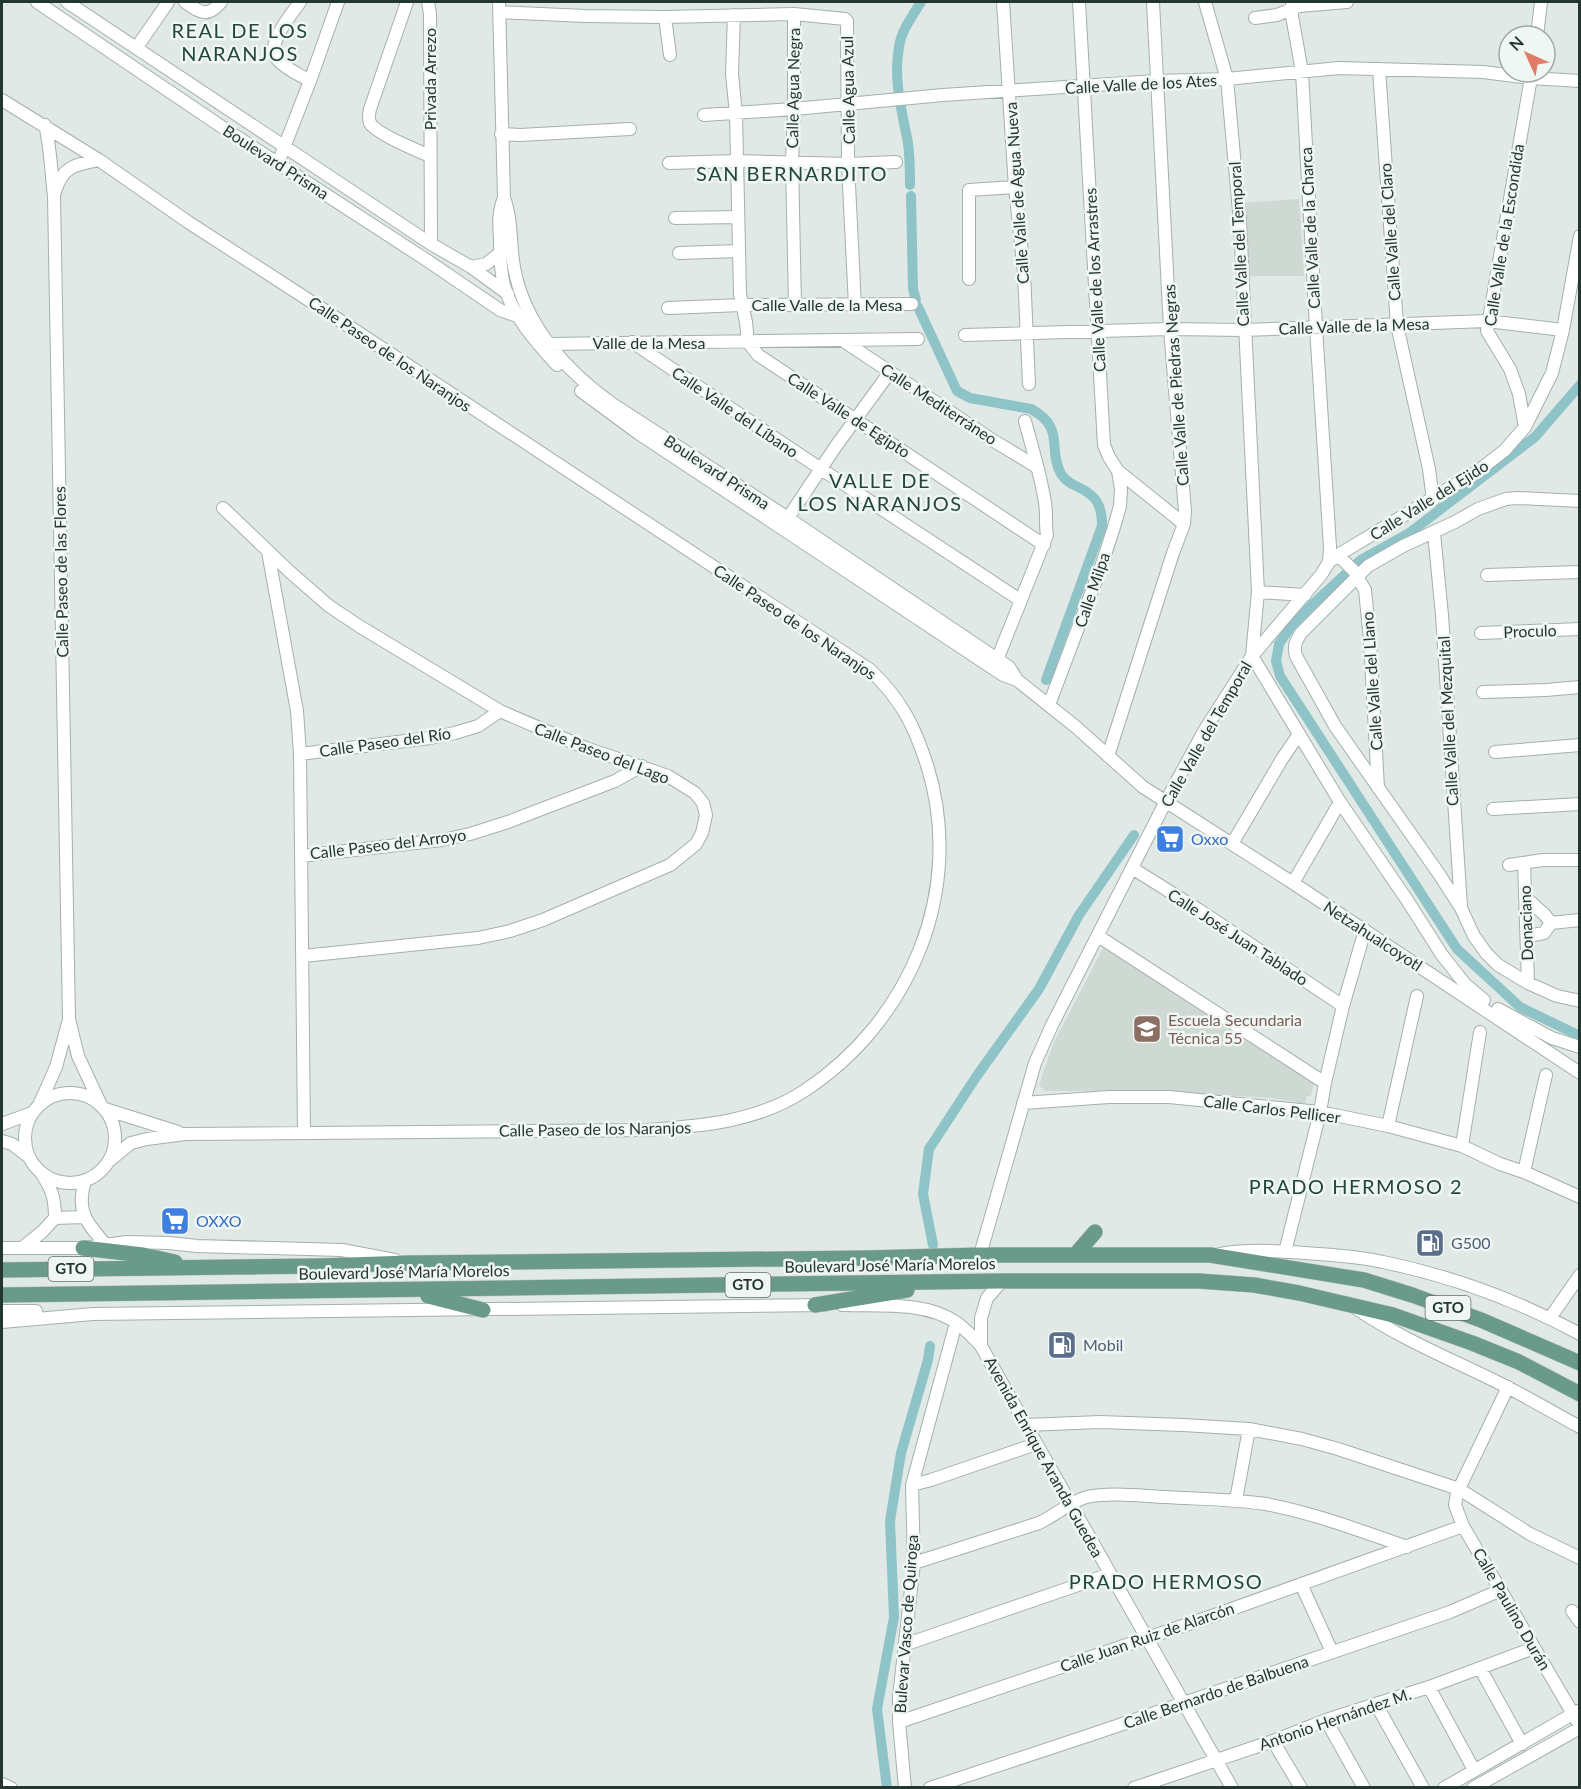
<svg xmlns="http://www.w3.org/2000/svg" width="1581" height="1789" viewBox="0 0 1581 1789" font-family="Lato,sans-serif">
<style>
.built{fill:#cfd9d3}
.lines{fill:none;stroke-linecap:round;stroke-linejoin:round}
.canal{stroke:#8ec3c8;stroke-width:10}
.minor-casing{stroke:#a4b0ab;stroke-width:14}
.major-casing{stroke:#bdc3c1;stroke-width:16}
.minor{stroke:#fff;stroke-width:12}
.major{stroke:#6a9a8a;stroke-width:15}
.labels{text-anchor:middle;stroke-width:5;stroke-linejoin:round;paint-order:stroke}
.shield{fill:#f0f6f3;stroke:#60706a;stroke-width:1.5}
.shield-label{font-size:15px;font-weight:bold;fill:#233730}
.street-label{font-size:16px;fill:#233730;stroke:#f0f6f3}
.shop-label{font-size:16px;fill:#366cbe;stroke:#f0f6f3;text-anchor:start}
.education-label{font-size:16px;fill:#785e54;stroke:#f0f6f3;text-anchor:start}
.service-label{font-size:16px;fill:#4e5e75;stroke:#f0f6f3;text-anchor:start}
.quarter-label{font-size:20px;letter-spacing:1.5px;fill:#22473b;stroke:#f0f6f3}
</style>
<rect width="100%" height="100%" fill="#e0e9e5"/>
<path class="built" d="M 1299,199 L 1304,276 L 1248,276 L 1241,203 Z
M 1103,948 L 1254,1043 L 1310,1082 L 1314,1082 L 1311,1096 L 1307,1096 L 1305,1104 L 1272,1098 L 1148,1091 L 1045,1091 L 1039,1085 L 1053,1044 Z"/>
<g class="lines">
<path class="canal" d="M 910,185 C 910,171 910,157 908,143 C 902,112 893,79 899,47 C 901,31 913,15 921,2
M 911,196 L 913,289 L 916,300
M 918,307 L 957,391 L 970,398 L 1031,409 C 1066,428 1047,448 1061,474 C 1065,480 1069,483 1076,486 C 1096,495 1102,504 1102,526 L 1046,680
M 1580,385 L 1535,437 L 1408,534 L 1361,560 L 1312,605 L 1291,626 L 1279,644 L 1276,661 L 1280,676 L 1457,949 L 1520,1007 L 1580,1036
M 933,1245 L 923,1194 L 929,1149 L 976,1077 L 1039,989 L 1079,915 L 1134,835
M 887,1788 L 877,1709 L 894,1617 L 890,1521 L 901,1453 L 928,1360 L 930,1346"/>
<g class="minor-casing">
<path id="minor" d="M 37,2 L 225,129 L 425,259 L 500,310 L 520,317
M 67,2 L 431,244 L 471,267 L 508,294
M 185,2 C 200,12 207,19 221,2
M 300,2 C 291,15 264,46 278,60 C 286,69 300,75 310,81
M 407,2 L 370,109 C 369,114 368,118 370,123 C 375,133 418,151 430,156
M 428,2 L 430,14 L 431,244
M 499,2 L 504,198 C 512,218 510,245 514,267 C 524,324 565,370 611,403 L 788,518 L 1009,667 L 1017,680 L 1076,727 L 1143,787 L 1293,883 L 1580,1073
M 1003,2 L 1015,187 L 1024,273 L 1029,384
M 1079,2 L 1104,445 L 1109,457 L 1118,471 L 1184,524
M 1205,2 L 1227,79 L 1240,222 L 1258,592 L 1252,656
M 1292,2 L 1292,16 L 1302,72 L 1316,327 L 1330,547 L 1329,562
M 499,12 L 585,16 L 665,17 L 794,14 L 845,19 L 847,21 L 848,164 L 855,306
M 794,14 L 794,109 L 792,163 L 795,306
M 734,15 L 732,74 L 736,114 L 740,294 L 746,322 L 748,342 L 758,355 L 1044,545
M 665,17 L 670,55
M 1255,18 L 1277,15 L 1299,6 L 1347,2
M 1537,36 L 1541,2
M 137,47 L 168,2
M 1379,69 L 1397,325 L 1429,469 L 1433,500
M 2,100 L 99,160 L 188,222 L 321,308 L 869,669 C 901,699 914,725 927,765 C 966,889 911,1021 804,1091 C 757,1122 701,1126 647,1130 L 185,1134 L 147,1139 L 131,1143 L 110,1160
M 704,115 L 794,109 L 943,95 L 1156,81 L 1227,79 L 1339,68 L 1483,72 L 1531,78 L 1580,81
M 45,125 C 51,149 51,173 54,196 L 69,1019 L 78,1056 L 100,1103
M 501,134 L 520,135 L 630,129
M 278,163 L 310,81 L 338,2
M 669,163 L 736,161 L 848,164 L 896,162
M 55,192 C 62,167 75,164 99,160
M 504,198 C 498,212 499,224 500,239 C 500,254 500,270 504,285 C 512,315 536,342 557,365
M 675,218 L 738,217
M 679,253 L 739,251
M 471,267 L 486,264 L 500,253
M 969,279 L 969,190 L 1015,187
M 668,308 L 742,305 L 912,304
M 965,335 L 1170,329 L 1244,330 L 1487,321 L 1563,330
M 842,340 L 994,441 L 1037,467
M 632,342 L 821,469 L 1020,600
M 549,344 L 918,339
M 581,391 L 638,433 L 1003,675 L 1017,680
M 1525,427 L 1519,394 L 1510,369 L 1487,331 L 1532,72
M 1580,501 L 1517,498 L 1506,499 L 1478,509 L 1455,522 L 1403,546 L 1368,566 L 1301,633 C 1296,641 1293,646 1296,656 L 1335,726 L 1439,874 L 1461,908 L 1474,936 L 1486,953 L 1498,965 L 1528,983 L 1557,996 L 1580,1001
M 223,508 L 290,572 L 329,606 L 359,626 L 500,711 L 586,748 L 668,776 L 695,793 L 703,803 L 706,815 L 702,833 L 696,844 L 670,865 L 543,920 L 510,931 L 478,938 L 303,956
M 784,524 L 836,446 L 890,372
M 1434,533 L 1442,615 L 1461,907
M 268,552 L 297,711 L 300,754 L 304,1133
M 1338,555 L 1354,571 L 1365,590 L 1370,640 L 1378,788
M 1487,575 L 1580,572
M 1258,592 L 1305,595
M 1481,633 L 1580,629
M 1252,656 L 1340,802 L 1407,900 L 1442,955 L 1465,984 L 1484,1000
M 995,665 L 1047,535 C 1045,524 1047,514 1045,503 C 1041,475 1032,448 1025,421
M 1483,692 L 1546,690 L 1580,687
M 1049,705 L 1101,567 L 1114,527 L 1120,506 L 1121,489 L 1118,471
M 1495,752 L 1580,745
M 300,754 L 430,738 L 455,733 L 478,726 L 500,711
M 1108,756 L 1173,553 L 1184,524 L 1185,511 L 1170,329 L 1153,2
M 1493,809 L 1580,804
M 1232,844 L 1282,759 L 1299,734
M 301,856 L 442,840 L 470,834 L 508,822 L 615,781 L 642,766
M 1524,863 L 1528,983
M 1509,865 L 1543,860 L 1580,860
M 1132,868 L 1199,910 L 1343,1006
M 1293,883 L 1340,802
M 1525,897 L 1545,915 L 1551,923
M 1551,923 L 1580,920
M 1098,936 L 1325,1083
M 1528,936 L 1544,933 L 1551,923
M 1498,1009 L 1552,1038 L 1580,1047
M25 1138a45 45 0 1 1 90 0a45 45 0 1 1-90 0Z
M 40,1103 L 56,1067 L 68,1023
M 1023,1103 L 1109,1097 L 1169,1097 L 1320,1112 L 1388,1126 L 1462,1146 L 1500,1164 L 1524,1172 L 1580,1197
M 105,1109 L 178,1132
M 2,1124 L 32,1113
M 1388,1126 L 1417,996
M 2,1141 L 12,1144 L 29,1157
M 1462,1146 L 1480,1032
M 1524,1172 L 1546,1075
M 85,1181 C 76,1211 86,1222 105,1244
M 55,1218 L 84,1217
M 2,1248 L 83,1248 L 127,1242 L 169,1243 L 197,1246 L 342,1250 L 395,1260
M 22,1248 L 42,1232 L 55,1218 C 55,1198 52,1190 42,1174
M 1285,1252 L 1320,1112 L 1325,1083 L 1343,1006 L 1365,930
M 1220,1254 C 1249,1249 1277,1251 1306,1253 C 1332,1255 1358,1256 1383,1262 C 1451,1276 1519,1301 1580,1334
M 980,1255 L 1035,1063 L 1052,1025 L 1166,801 L 1204,731 L 1252,656 L 1321,575 L 1329,562 L 1338,555 L 1478,471 L 1505,450 L 1525,427 L 1552,373 L 1563,330 L 1580,236
M 1002,1281 L 987,1298 L 981,1318 L 981,1346 L 1232,1788
M 842,1305 C 878,1306 926,1301 957,1323 C 966,1330 974,1338 981,1346
M 1357,1309 C 1406,1342 1456,1361 1507,1387 C 1532,1400 1556,1414 1580,1427
M 2,1311 L 36,1311
M 1550,1318 L 1580,1275
M 2,1322 L 93,1314 L 824,1305
M 1508,1387 L 1457,1493 L 1455,1505 L 1463,1526 L 1580,1726
M 1026,1425 L 1100,1422 L 1183,1425 L 1249,1429 L 1302,1439 L 1338,1449 L 1459,1489 L 1530,1534 L 1580,1558
M 912,1485 L 931,1480 L 1036,1444
M 1236,1500 L 1249,1429
M 914,1563 L 1039,1523 C 1054,1516 1073,1500 1087,1497 C 1111,1492 1141,1496 1165,1497 C 1199,1499 1233,1499 1266,1504 C 1314,1513 1361,1531 1407,1547
M 1301,1584 L 1332,1652
M 1572,1611 L 1580,1622
M 904,1645 L 1110,1574
M 1480,1668 L 1522,1744
M 1429,1687 L 1474,1770
M 1376,1704 L 1423,1788
M 1326,1720 L 1364,1788
M 899,1722 L 1215,1615 L 1463,1526
M 1273,1741 L 1301,1788
M 2,1784 L 11,1788
M 905,1788 L 899,1722 L 899,1697 L 914,1563 L 912,1485 L 956,1323
M 930,1788 L 1099,1732 L 1450,1612 L 1501,1590
M 1134,1788 L 1273,1741 L 1326,1720 L 1429,1687 L 1534,1648
M 1444,1788 L 1578,1711
M 1473,1788 L 1580,1728"/>
</g>
<g class="major-casing">
<path id="major" d="M 83,1248 L 143,1255 L 175,1262
M 1076,1254 L 1095,1232
M 2,1270 L 319,1266 L 409,1263 L 867,1258 L 980,1255 L 1210,1255 L 1364,1280 L 1412,1295 L 1481,1320 L 1580,1363
M 2,1295 L 1002,1281 L 1199,1281 L 1254,1285 L 1299,1293 L 1393,1315 L 1472,1343 L 1519,1362 L 1580,1394
M 428,1296 L 483,1310
M 815,1305 L 907,1290"/>
</g>
<use href="#minor" class="minor"/>
<use href="#major" class="major"/>
</g>
<defs>
<g id="supermarket-square" transform="scale(1.5)"><rect x="-9" y="-9" width="18" height="18" rx="4" fill="#3f7fe0" stroke="#f0f6f3"/><path d="M-6-5.5h2.5l.6 2H6L4.5 2H-2.5L-4.4-4H-6ZM-1.5 3.2a1.3 1.3 0 1 0 .1 0ZM3 3.2a1.3 1.3 0 1 0 .1 0Z" fill="#fff"/></g>
<g id="school-square" transform="scale(1.5)"><rect x="-9" y="-9" width="18" height="18" rx="4" fill="#8d6e63" stroke="#f0f6f3"/><path d="M0-5L7-2L0 1L-7-2ZM-4 1L0 2.5L4 1V4Q0 6-4 4Z" fill="#fff"/></g>
<g id="fuel-square" transform="scale(1.5)"><rect x="-9" y="-9" width="18" height="18" rx="4" fill="#5c6f8a" stroke="#f0f6f3"/><path d="M-5.5-6h7V0h2V4h1.3V-2.5L3-4.5l.8-.8L6-3V5H2.5V1h-1V6h-7ZM-4.2-4.7v3.2H.2V-4.7Z" fill="#fff"/></g>
</defs>
<g fill-rule="evenodd">
<use href="#supermarket-square" x="1170" y="839"/>
<use href="#school-square" x="1147" y="1029"/>
<use href="#supermarket-square" x="175" y="1221"/>
<use href="#fuel-square" x="1430" y="1243"/>
<use href="#fuel-square" x="1062" y="1345"/>
</g>
<g class="labels">
<g class="shield">
<rect x="48.5" y="1257" width="45" height="24" rx="4.5"/>
<rect x="725.5" y="1273" width="45" height="24" rx="4.5"/>
<rect x="1425.5" y="1296" width="45" height="24" rx="4.5"/>
</g>
<g class="shield-label">
<text x="71" y="1274">GTO</text>
<text x="748" y="1290">GTO</text>
<text x="1448" y="1313">GTO</text>
</g>
<g class="street-label">
<text transform="translate(430 79) rotate(-90)" y="6">Privada Arrezo</text>
<text transform="translate(1141 84) rotate(-3)" y="6">Calle Valle de los Ates</text>
<text transform="translate(793 88) rotate(-89)" y="6">Calle Agua Negra</text>
<text transform="translate(848 90) rotate(-91)" y="6">Calle Agua Azul</text>
<text transform="translate(276 162) rotate(33)" y="6">Boulevard Prisma</text>
<text transform="translate(1017 193) rotate(-94)" y="6">Calle Valle de Agua Nueva</text>
<text transform="translate(1310 228) rotate(-93)" y="6">Calle Valle de la Charca</text>
<text transform="translate(1390 232) rotate(-94)" y="6">Calle Valle del Claro</text>
<text transform="translate(1504 235) rotate(-81)" y="6">Calle Valle de la Escondida</text>
<text transform="translate(1239 244) rotate(-93)" y="6">Calle Valle del Temporal</text>
<text transform="translate(1095 280) rotate(-93)" y="6">Calle Valle de los Arrastres</text>
<text x="827" y="311">Calle Valle de la Mesa</text>
<text transform="translate(1354 326) rotate(-2)" y="6">Calle Valle de la Mesa</text>
<text x="649" y="349">Valle de la Mesa</text>
<text transform="translate(390 354) rotate(34)" y="6">Calle Paseo de los Naranjos</text>
<text transform="translate(1176 385) rotate(-94)" y="6">Calle Valle de Piedras Negras</text>
<text transform="translate(939 404) rotate(33)" y="6">Calle Mediterráneo</text>
<text transform="translate(735 412) rotate(34)" y="6">Calle Valle del Líbano</text>
<text transform="translate(849 415) rotate(33)" y="6">Calle Valle de Egipto</text>
<text transform="translate(717 472) rotate(33)" y="6">Boulevard Prisma</text>
<text transform="translate(1429 500) rotate(-32)" y="6">Calle Valle del Ejido</text>
<text transform="translate(61 572) rotate(-91)" y="6">Calle Paseo de las Flores</text>
<text transform="translate(1092 590) rotate(-71)" y="6">Calle Milpa</text>
<text transform="translate(795 622) rotate(34)" y="6">Calle Paseo de los Naranjos</text>
<text transform="translate(1530 631) rotate(-2)" y="6">Proculo</text>
<text transform="translate(1372 681) rotate(-94)" y="6">Calle Valle del Llano</text>
<text transform="translate(1448 721) rotate(-93)" y="6">Calle Valle del Mezquital</text>
<text transform="translate(1206 734) rotate(-60)" y="6">Calle Valle del Temporal</text>
<text transform="translate(385 742) rotate(-8)" y="6">Calle Paseo del Río</text>
<text transform="translate(602 753) rotate(21)" y="6">Calle Paseo del Lago</text>
<text transform="translate(388 844) rotate(-7)" y="6">Calle Paseo del Arroyo</text>
<text transform="translate(1526 923) rotate(-92)" y="6">Donaciano</text>
<text transform="translate(1373 936) rotate(33)" y="6">Netzahualcoyotl</text>
<text transform="translate(1238 937) rotate(33)" y="6">Calle José Juan Tablado</text>
<text transform="translate(1272 1109) rotate(7)" y="6">Calle Carlos Pellicer</text>
<text transform="translate(595 1129) rotate(-1)" y="6">Calle Paseo de los Naranjos</text>
<text transform="translate(890 1265) rotate(-1)" y="6">Boulevard José María Morelos</text>
<text transform="translate(404 1272) rotate(-1)" y="6">Boulevard José María Morelos</text>
<text transform="translate(1044 1457) rotate(61)" y="6">Avenida Enrique Aranda Guedea</text>
<text transform="translate(1512 1609) rotate(60)" y="6">Calle Paulino Durán</text>
<text transform="translate(906 1624) rotate(-86)" y="6">Bulevar Vasco de Quiroga</text>
<text transform="translate(1147 1637) rotate(-19)" y="6">Calle Juan Ruiz de Alarcón</text>
<text transform="translate(1216 1692) rotate(-19)" y="6">Calle Bernardo de Balbuena</text>
<text transform="translate(1335 1719) rotate(-19)" y="6">Antonio Hernández M.</text>
</g>
<g class="shop-label">
<text x="1191" y="845">Oxxo</text>
<text x="196" y="1227">OXXO</text>
</g>
<g class="education-label">
<text x="1168" y="1026">Escuela Secundaria<tspan x="1168" dy="18">Técnica 55</tspan></text>
</g>
<g class="service-label">
<text x="1451" y="1249">G500</text>
<text x="1083" y="1351">Mobil</text>
</g>
<g class="quarter-label">
<text x="240" y="38">REAL DE LOS<tspan x="240" dy="23">NARANJOS</tspan></text>
<text x="792" y="181">SAN BERNARDITO</text>
<text x="880" y="488">VALLE DE<tspan x="880" dy="23">LOS NARANJOS</tspan></text>
<text x="1356" y="1194">PRADO HERMOSO 2</text>
<text x="1166" y="1589">PRADO HERMOSO</text>
</g>
</g>
<rect width="1581" height="1789" fill="none" stroke="#233730" stroke-width="6"/>
<g transform="translate(1527 54) rotate(315)"><circle r="28" fill="#f0f6f3" stroke="#9eaaa5" stroke-width="1.5"/>
<path d="M0-4.5L10 22L0 15L-10 22Z" fill="#e17c66"/>
<text y="-9" font-size="16" font-weight="bold" text-anchor="middle" fill="#233730">N</text>
</g>
</svg>
